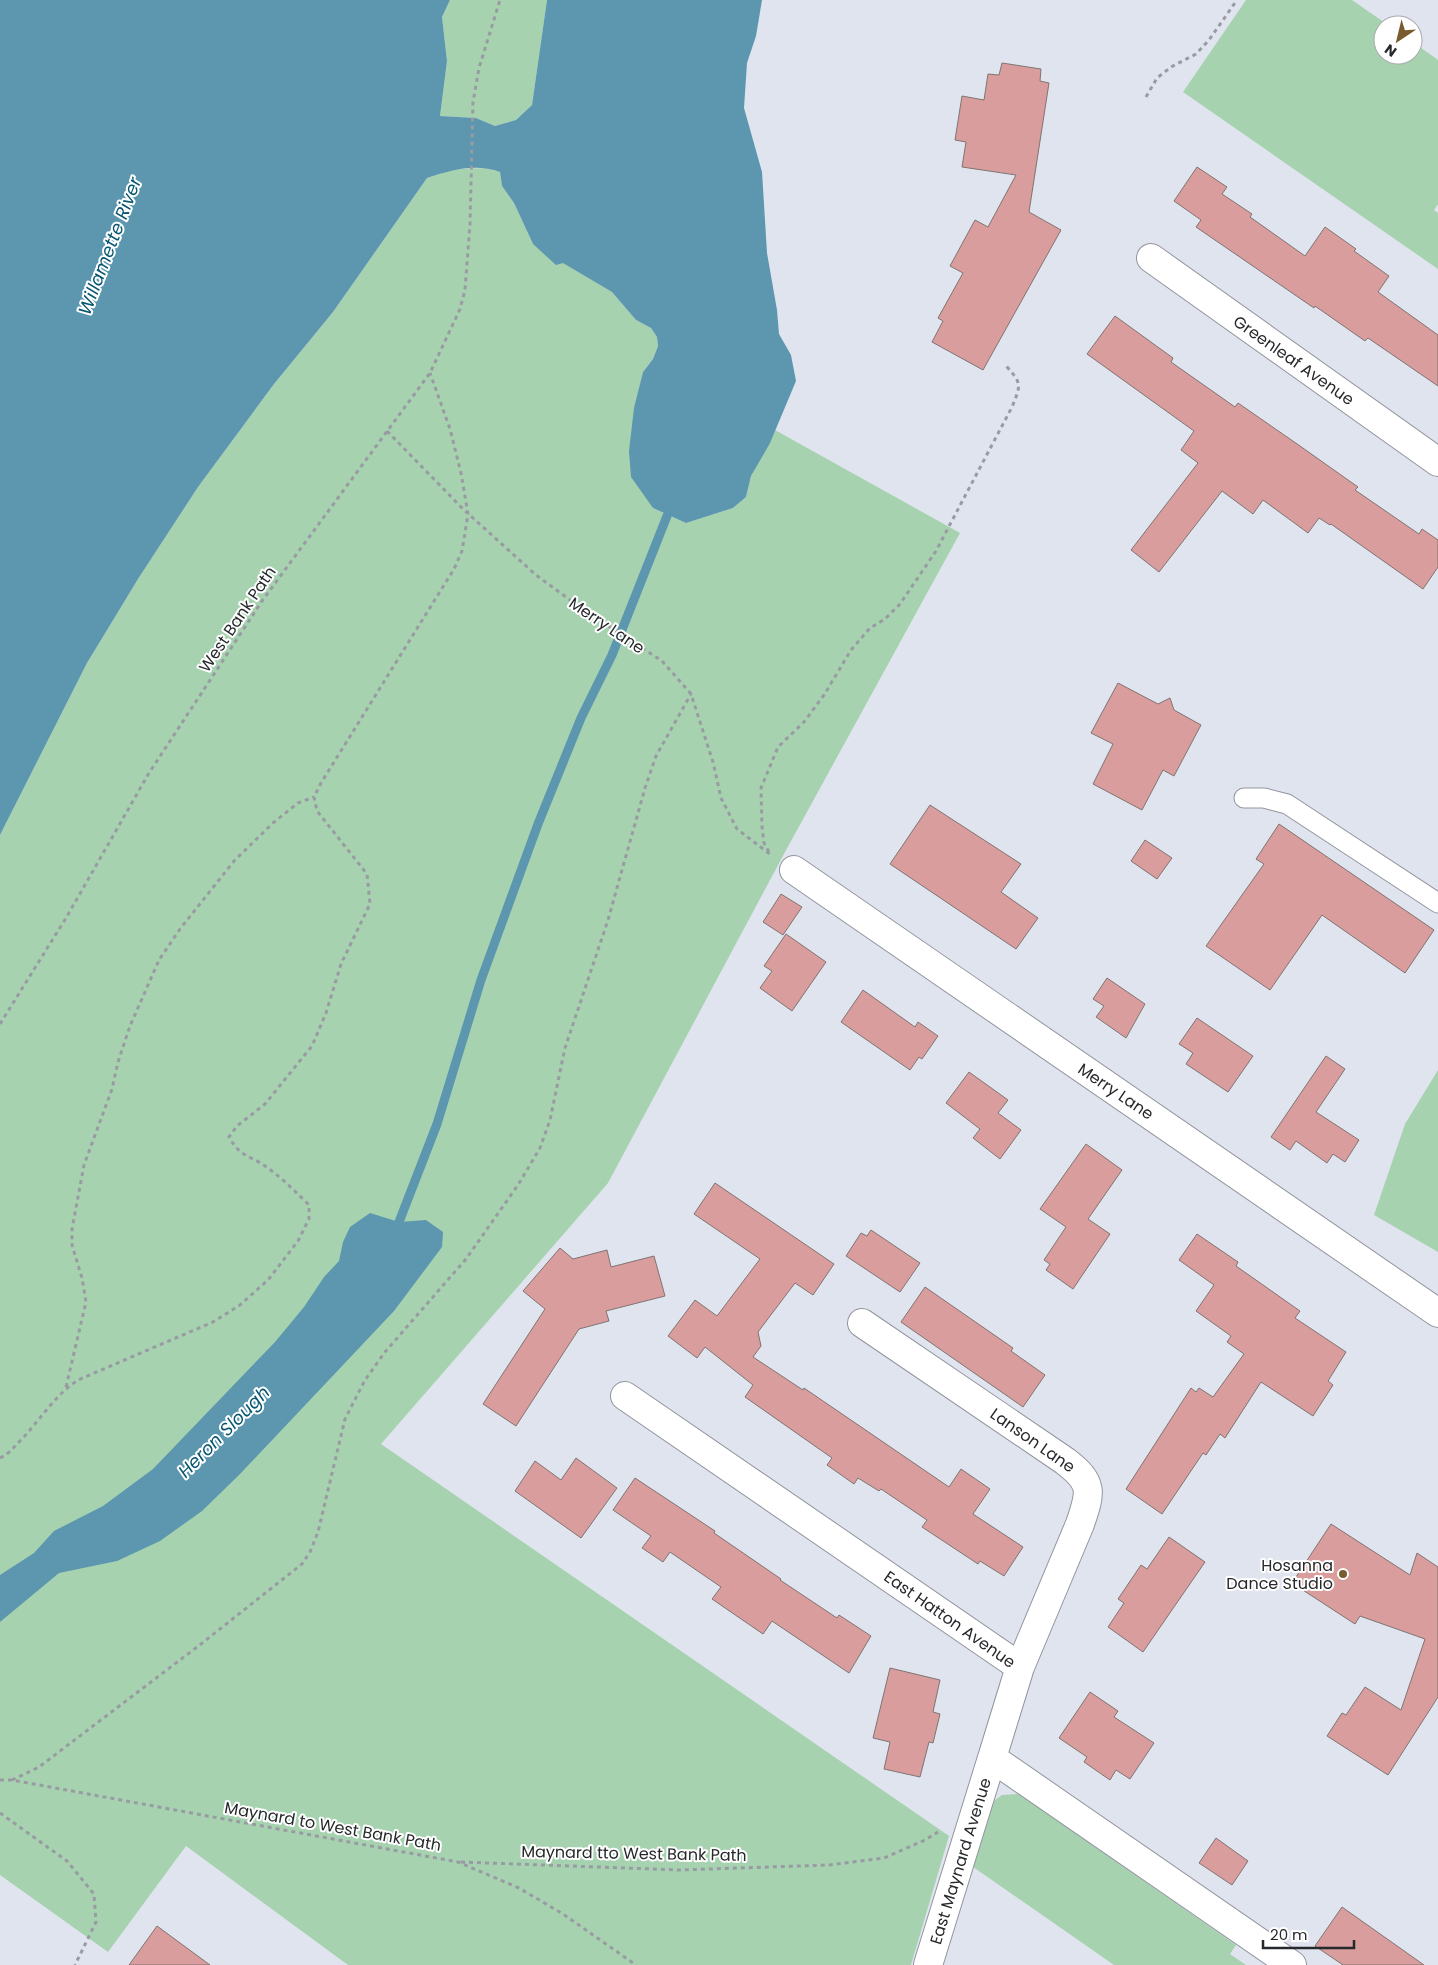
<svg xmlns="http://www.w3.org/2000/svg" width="1438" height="1965" viewBox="0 0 1438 1965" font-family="Poppins,sans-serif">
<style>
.green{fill:#a6d2b0}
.water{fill:#5d96af}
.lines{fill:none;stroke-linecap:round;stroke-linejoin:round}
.stream{stroke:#5d96af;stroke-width:9}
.building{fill:#d89d9c;stroke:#7f7473}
.lane-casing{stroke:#92959e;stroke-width:21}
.street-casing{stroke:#92959e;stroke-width:30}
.path{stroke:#999ba3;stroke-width:3;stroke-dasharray:4 4;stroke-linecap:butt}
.lane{stroke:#fff;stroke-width:19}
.street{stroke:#fff;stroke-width:28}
.poi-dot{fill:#785b2f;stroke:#fff;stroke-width:2}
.labels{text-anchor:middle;stroke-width:4;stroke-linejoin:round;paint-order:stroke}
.street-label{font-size:16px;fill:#27282c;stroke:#fff}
.poi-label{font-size:16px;fill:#27282c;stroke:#fff;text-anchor:end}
.water-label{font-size:18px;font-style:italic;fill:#075671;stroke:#fff}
</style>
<rect width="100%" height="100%" fill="#e0e4ee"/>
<path class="green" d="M 450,0 L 547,0 L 532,105 L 516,120 L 495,126 L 476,118 L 440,116 L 447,61 L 442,17 Z
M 1246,0 L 1352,0 L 1388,25 L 1383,25 L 1383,55 L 1413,55 L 1413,42 L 1438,60 L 1438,204 L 1434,210 L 1438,213 L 1438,269 L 1183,92 Z
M 488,168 L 500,172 L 502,186 L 514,203 L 533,244 L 612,292 L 636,320 L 651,328 L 657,337 L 658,346 L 653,359 L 643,372 L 639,389 L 653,508 L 686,523 L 733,508 L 746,497 L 751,476 L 775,430 L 960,533 L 785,852 L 608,1183 L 381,1444 L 949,1836 L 911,1965 L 348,1965 L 186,1846 L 108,1952 L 0,1875 L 0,835 L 87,663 L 138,579 L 198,487 L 274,384 L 333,312 L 427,178 L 453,169 Z
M 1438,1070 L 1438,1252 L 1374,1215 L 1405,1124 Z
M 1019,1794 L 1236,1945 L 1230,1954 L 1246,1965 L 1114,1965 L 966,1862 L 987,1806 L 1002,1795 Z"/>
<path class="water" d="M 0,0 L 450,0 L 442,17 L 447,61 L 440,116 L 476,118 L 495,126 L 516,120 L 532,105 L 547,0 L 762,0 L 756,36 L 747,63 L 744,108 L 762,172 L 767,253 L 777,310 L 779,334 L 791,355 L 796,381 L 770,443 L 751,476 L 746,497 L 733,508 L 686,523 L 653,508 L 631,477 L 629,451 L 634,408 L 643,372 L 653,359 L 658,346 L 657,337 L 651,328 L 636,320 L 612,292 L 563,263 L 556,265 L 533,244 L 514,203 L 502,186 L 500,172 C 476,163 451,170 427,178 L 333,312 L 274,384 L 198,487 L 138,579 L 87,663 L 0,835 Z
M 370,1213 L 399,1222 L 426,1220 L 443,1232 L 442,1247 L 394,1311 L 240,1474 L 202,1511 L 160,1541 L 117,1561 L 59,1573 L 0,1622 L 0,1575 L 34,1553 L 54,1531 L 103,1506 L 153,1469 L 275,1342 L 304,1307 L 324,1277 L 339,1261 L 343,1242 L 350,1227 Z"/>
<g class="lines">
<path class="stream" d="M 399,1222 L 437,1124 L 481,980 L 538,824 L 581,718 L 612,655 L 667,516"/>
</g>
<path class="building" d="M 1002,63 L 1041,69 L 1040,81 L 1049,83 L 1029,212 L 1061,230 L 983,370 L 932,342 L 943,321 L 938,318 L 963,273 L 950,266 L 975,220 L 988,227 L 1016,175 L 962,167 L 966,142 L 955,140 L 962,96 L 984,100 L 988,74 L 999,75 Z
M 1197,167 L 1227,187 L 1222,194 L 1252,214 L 1250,217 L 1305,256 L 1325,227 L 1356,249 L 1354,251 L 1389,276 L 1378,292 L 1438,335 L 1438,386 L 1368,338 L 1365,341 L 1315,306 L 1314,308 L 1196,227 L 1201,220 L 1174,201 Z
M 1115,316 L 1173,358 L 1171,362 L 1235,407 L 1238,403 L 1300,446 L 1358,487 L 1355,490 L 1419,534 L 1422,529 L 1438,540 L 1438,567 L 1423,589 L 1331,524 L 1330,525 L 1319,518 L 1308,533 L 1263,500 L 1253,514 L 1222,491 L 1159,572 L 1131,550 L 1198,463 L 1181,450 L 1194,431 L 1087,354 Z
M 1118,683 L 1158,704 L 1170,698 L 1174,710 L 1201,725 L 1174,776 L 1163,770 L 1142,810 L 1093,784 L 1113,744 L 1091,733 Z
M 930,805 L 1021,864 L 1001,892 L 1038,918 L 1016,949 L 890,864 Z
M 1279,824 L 1434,930 L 1405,973 L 1322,915 L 1270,990 L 1206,946 L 1264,864 L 1256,859 Z
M 1145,840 L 1172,858 L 1157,879 L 1131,861 Z
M 781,894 L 802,907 L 783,935 L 763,922 Z
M 786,934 L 826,962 L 792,1011 L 760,988 L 772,971 L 764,966 Z
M 1107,978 L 1145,1004 L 1126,1038 L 1096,1017 L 1104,1006 L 1093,999 Z
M 863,990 L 915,1027 L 918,1022 L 938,1036 L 922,1059 L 919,1057 L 910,1070 L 841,1022 Z
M 1197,1018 L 1253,1056 L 1228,1092 L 1186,1064 L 1193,1053 L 1179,1044 Z
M 1326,1056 L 1345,1069 L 1316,1112 L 1359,1140 L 1345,1162 L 1333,1154 L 1327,1163 L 1296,1141 L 1290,1150 L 1271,1137 Z
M 969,1072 L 1008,1100 L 998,1113 L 1021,1130 L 1000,1159 L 973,1138 L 980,1129 L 946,1103 Z
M 1086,1144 L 1122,1170 L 1088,1219 L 1110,1234 L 1073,1289 L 1046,1270 L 1050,1264 L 1044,1260 L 1066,1227 L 1040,1209 Z
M 715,1183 L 834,1264 L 813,1295 L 795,1283 L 758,1332 L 761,1346 L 753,1357 L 803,1390 L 804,1388 L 949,1487 L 961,1469 L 990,1489 L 973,1514 L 1023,1547 L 1004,1576 L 980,1561 L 978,1564 L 922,1527 L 927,1520 L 881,1489 L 879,1491 L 858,1478 L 854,1484 L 827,1465 L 832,1458 L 745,1397 L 753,1385 L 705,1347 L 697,1358 L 668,1336 L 695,1300 L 717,1316 L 760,1259 L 694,1214 Z
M 871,1230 L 920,1263 L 900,1292 L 846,1256 L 861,1233 L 867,1236 Z
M 1197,1234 L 1238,1262 L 1236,1266 L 1300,1311 L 1295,1318 L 1346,1352 L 1328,1381 L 1333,1385 L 1313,1416 L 1261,1382 L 1225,1438 L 1220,1434 L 1206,1455 L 1203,1453 L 1162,1514 L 1126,1489 L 1191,1388 L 1196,1392 L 1199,1388 L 1213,1397 L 1244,1354 L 1227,1342 L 1231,1336 L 1196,1311 L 1214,1285 L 1179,1260 Z
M 560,1248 L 573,1259 L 607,1250 L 611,1267 L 654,1256 L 665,1296 L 606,1311 L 609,1321 L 579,1329 L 516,1426 L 483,1404 L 545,1309 L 523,1291 Z
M 925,1287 L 1013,1348 L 1011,1351 L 1045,1375 L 1023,1407 L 901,1322 Z
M 576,1458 L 617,1488 L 581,1538 L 515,1491 L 535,1461 L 561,1480 Z
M 635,1478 L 715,1531 L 714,1533 L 781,1579 L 780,1580 L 837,1618 L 839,1615 L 871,1636 L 849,1673 L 772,1621 L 763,1634 L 712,1599 L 721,1587 L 670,1552 L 663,1562 L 642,1548 L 651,1536 L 613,1510 Z
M 1331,1524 L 1410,1575 L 1417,1553 L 1438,1567 L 1438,1697 L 1388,1775 L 1327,1736 L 1342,1713 L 1346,1715 L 1365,1687 L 1401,1710 L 1425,1639 L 1360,1616 L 1355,1624 L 1292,1583 Z
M 1169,1537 L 1205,1562 L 1143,1652 L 1108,1627 L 1124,1603 L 1118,1599 L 1141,1565 L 1147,1569 Z
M 890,1668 L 940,1680 L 933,1712 L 940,1714 L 933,1743 L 929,1742 L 920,1777 L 884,1769 L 890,1742 L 873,1738 Z
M 1090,1692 L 1118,1711 L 1114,1717 L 1154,1743 L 1130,1779 L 1116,1770 L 1110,1780 L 1084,1762 L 1087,1757 L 1059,1738 Z
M 1216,1838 L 1248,1861 L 1232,1885 L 1199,1863 Z
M 1342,1907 L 1424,1965 L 1343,1965 L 1315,1946 Z
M 157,1926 L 210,1965 L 129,1965 Z"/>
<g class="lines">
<g class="lane-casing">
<path id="lane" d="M 1244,798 L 1264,798 L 1287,804 L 1438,903"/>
</g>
<g class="street-casing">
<path id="street" d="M 1151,258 L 1438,462
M 794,870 L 1438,1313
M 862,1323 L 1065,1461 C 1094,1483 1091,1492 1080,1524 L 1020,1667
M 625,1396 L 1020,1667 L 992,1758 L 1292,1965
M 928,1965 L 992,1758"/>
</g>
<path class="path" d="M 1146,97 L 1157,78 L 1171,67 L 1196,54 L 1209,40 L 1237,0
M 387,431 L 463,509 L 536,575 L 581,608 L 662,661 L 691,694 L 713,762 L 721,798 L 737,829 L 771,855
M 769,852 L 764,843 L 762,827 L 761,788 L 778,747 L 804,722 L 824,695 L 851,650 L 870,628 L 885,619 L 900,604 L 936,551 L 1012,407 C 1021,385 1022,383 1006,366
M 0,1024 L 66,918 L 149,773 L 262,601 L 430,373 L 460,309 L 465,290 L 470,224 L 473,102 L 479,68 L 500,0
M 66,1387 L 86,1302 L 82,1278 L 72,1245 L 72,1229 L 84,1165 L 112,1089 L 118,1062 L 130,1026 L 159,960 L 180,929 L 234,861 L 273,823 L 298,803 L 314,797
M 0,1458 C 9,1454 14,1447 21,1440 C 40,1420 55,1395 78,1380 L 213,1322 L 240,1305 L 268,1280 L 298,1241 L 309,1219 L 309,1205 C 295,1191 281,1177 265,1166 C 248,1154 241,1158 229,1137 L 237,1126 L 265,1104 L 312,1046 L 326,1013 L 341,964 L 370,904 L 367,874 L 317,811 L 314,797 L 321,783 L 454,569 L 462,551 L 468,514 L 461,473 L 450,429 L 430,373
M 0,1780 L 12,1780 L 458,1862 L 519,1888 L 563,1914 L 636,1965
M 12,1780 L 39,1767 L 201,1644 L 302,1564 L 310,1552 L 318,1532 L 345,1419 L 365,1380 L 385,1352 L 466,1259 L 518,1185 L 540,1148 L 550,1120 L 565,1048 L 608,920 L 645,788 L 656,756 L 691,694
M 0,1813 L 67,1861 L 94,1894 L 96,1922 L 75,1965
M 461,1862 L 680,1870 L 828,1865 L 884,1858 L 925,1840 L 938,1832"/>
<use href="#lane" class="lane"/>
<use href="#street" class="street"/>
</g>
<circle class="poi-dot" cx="1343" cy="1574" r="5"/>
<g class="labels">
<g class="street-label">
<text transform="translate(1294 360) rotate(35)" y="6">Greenleaf Avenue</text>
<text transform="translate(237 619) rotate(-56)" y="6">West Bank Path</text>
<text transform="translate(607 625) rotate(34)" y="6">Merry Lane</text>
<text transform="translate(1116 1091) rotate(34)" y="6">Merry Lane</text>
<text transform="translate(1033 1440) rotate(35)" y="6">Lanson Lane</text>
<text transform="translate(950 1619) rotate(35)" y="6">East Hatton Avenue</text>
<text transform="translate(333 1826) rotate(10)" y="6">Maynard to West Bank Path</text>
<text transform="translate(634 1853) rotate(1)" y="6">Maynard tto West Bank Path</text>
<text transform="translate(960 1861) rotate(-73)" y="6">East Maynard Avenue</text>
</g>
<g class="poi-label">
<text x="1333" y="1571">Hosanna<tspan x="1333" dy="18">Dance Studio</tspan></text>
</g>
<g class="water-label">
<text transform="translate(110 246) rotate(-69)" y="6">Willamette River</text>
<text transform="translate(224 1432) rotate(-45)" y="6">Heron Slough</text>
</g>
</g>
<g transform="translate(1398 40) rotate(215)"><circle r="24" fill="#ffffff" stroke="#a9a9ab"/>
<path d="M0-4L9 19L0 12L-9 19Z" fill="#785b2f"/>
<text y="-8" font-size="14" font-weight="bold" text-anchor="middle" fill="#27282c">N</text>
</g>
<path d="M1263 1940v8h91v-8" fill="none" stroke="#27282c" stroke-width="2.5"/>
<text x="1270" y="1940" font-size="15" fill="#27282c" stroke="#ffffff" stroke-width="4" paint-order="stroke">20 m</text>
</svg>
